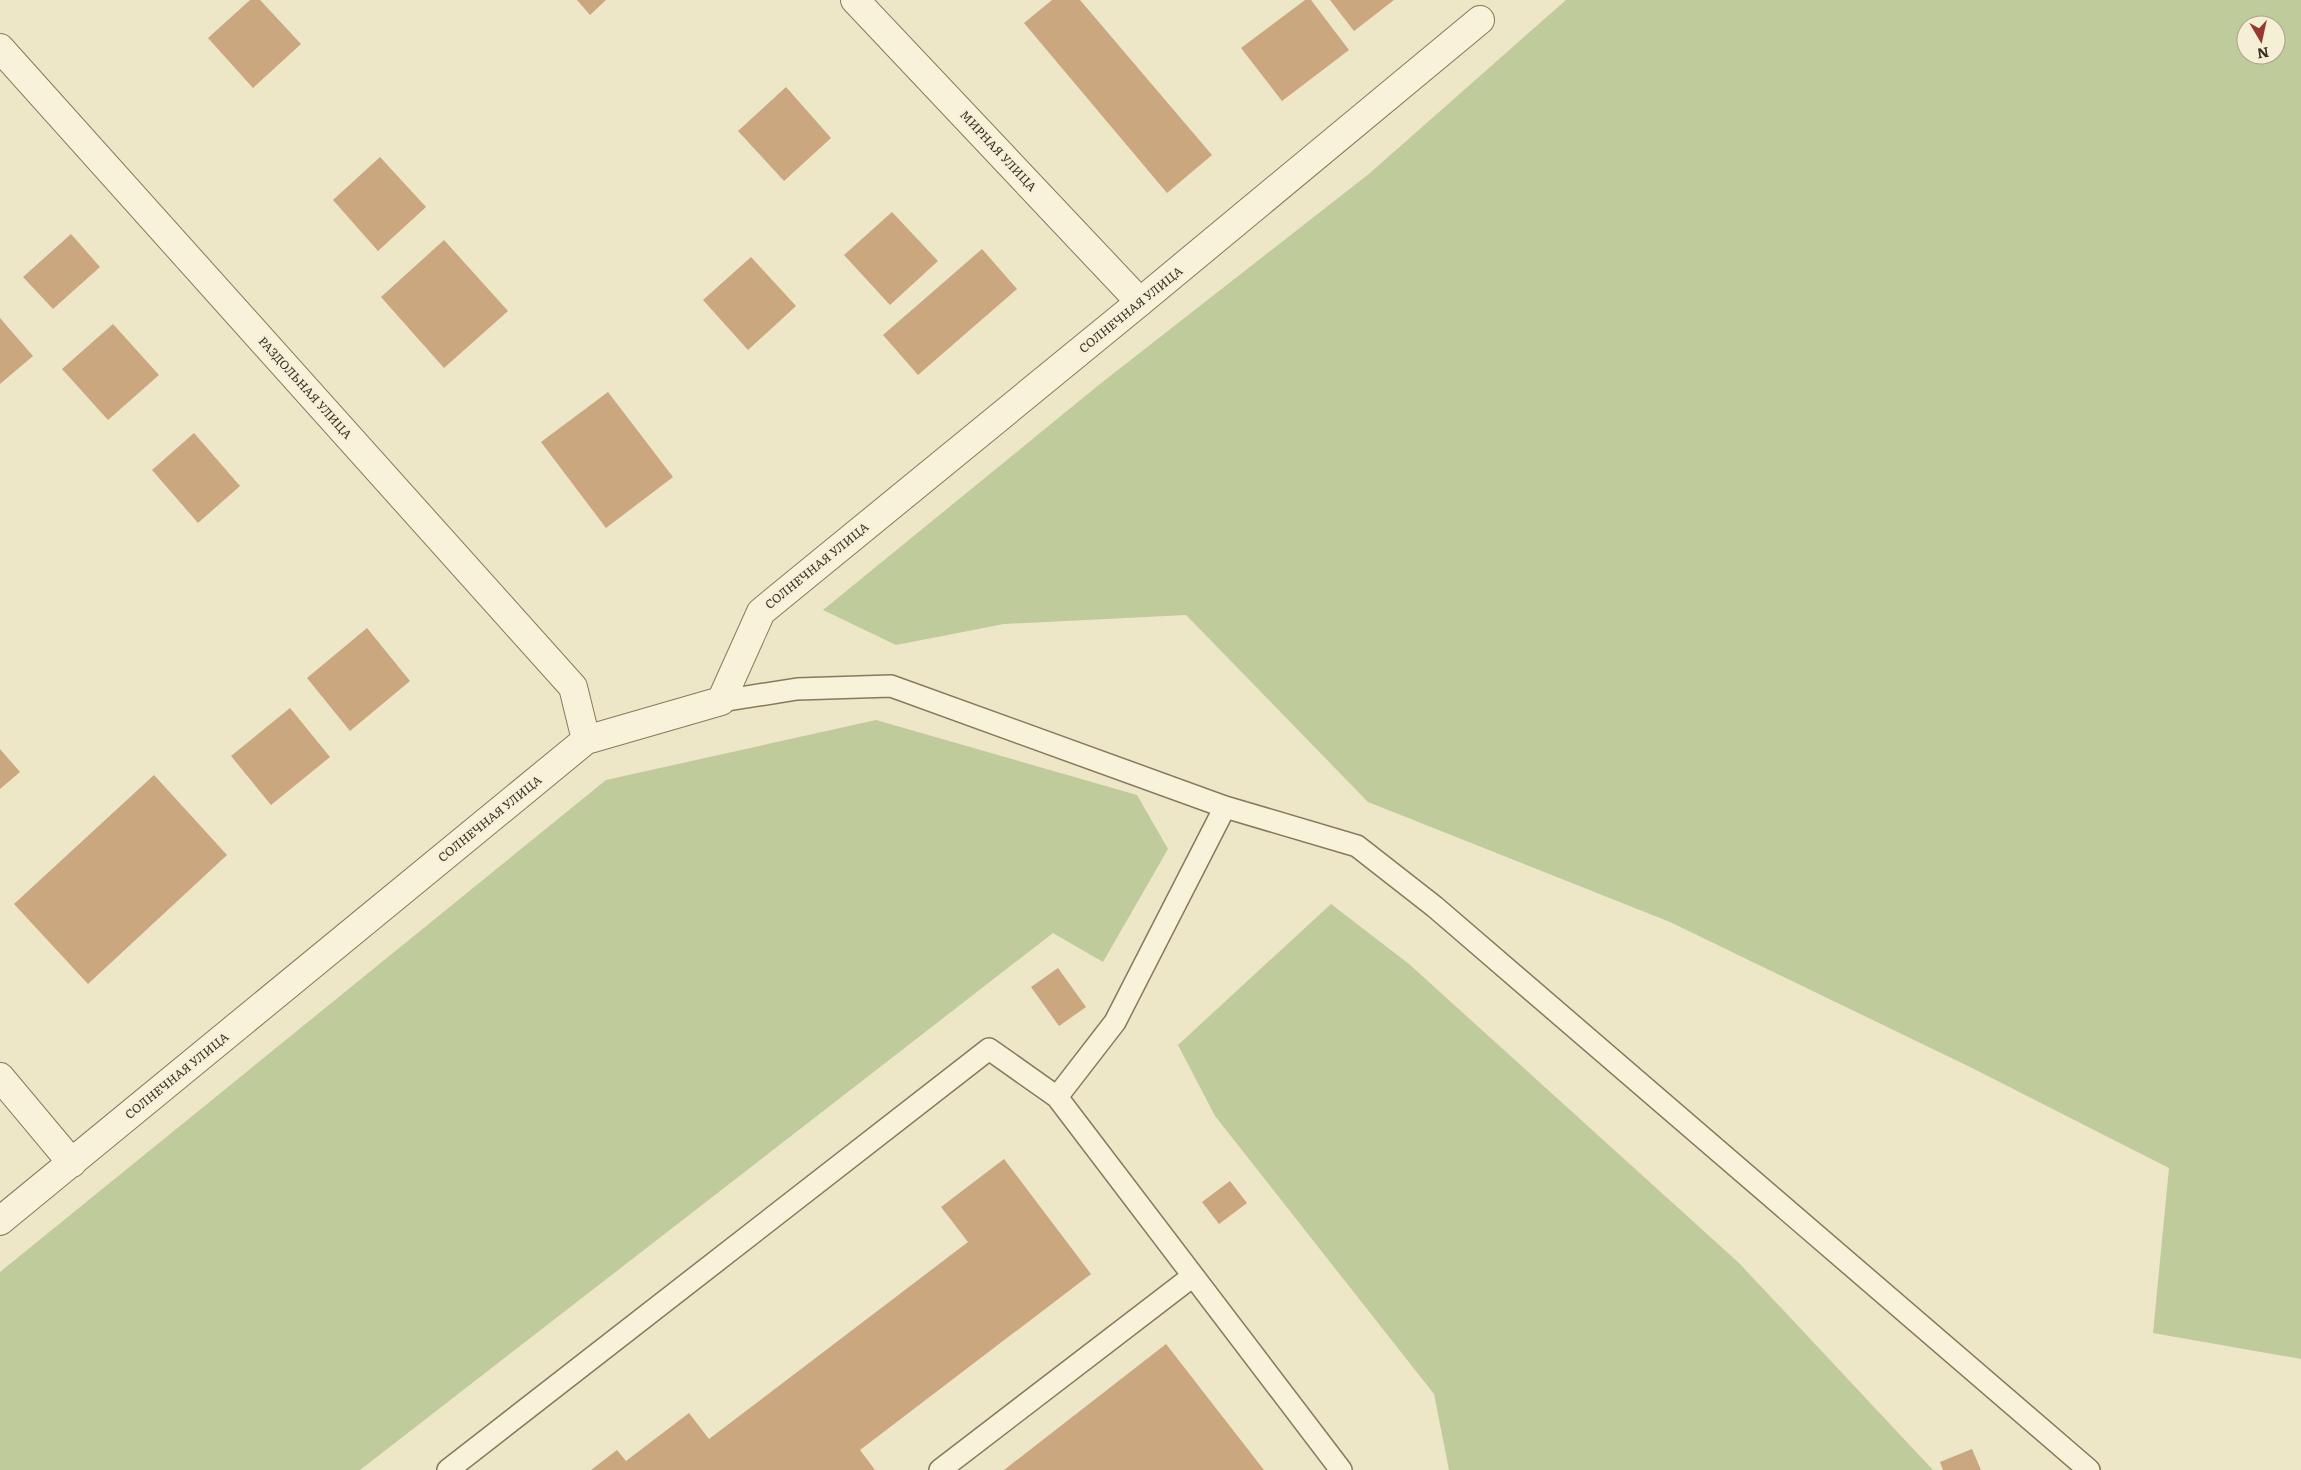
<svg xmlns="http://www.w3.org/2000/svg" width="2301" height="1470" viewBox="0 0 2301 1470" font-family="Literata,serif">
<style>
.green{fill:#c0cb9b;fill-rule:evenodd}
.building{fill:#caa77e}
.lines{fill:none;stroke-linecap:round;stroke-linejoin:round}
.lane-casing{stroke:#88795d;stroke-width:24}
.street-casing{stroke:#88795d;stroke-width:30}
.lane{stroke:#f8f2da;stroke-width:21}
.street{stroke:#f8f2da;stroke-width:28}
.labels{text-anchor:middle;stroke-width:4;stroke-linejoin:round;paint-order:stroke}
.street-label{font-size:12px;fill:#392f20;stroke:#f5efd6}
</style>
<rect width="100%" height="100%" fill="#ede6c7"/>
<path class="green" d="M 1566,0 L 2301,0 L 2301,1359 L 2153,1333 L 2169,1168 L 1970,1067 L 1670,922 L 1368,802 L 1186,615 L 1004,624 L 896,645 L 823,610 L 1100,384 L 1370,173 ZM 2246,25 L 2276,25 L 2276,55 L 2246,55 Z
M 876,720 L 1137,795 L 1168,849 L 1103,962 L 1053,933 L 360,1470 L 0,1470 L 0,1272 L 606,780 Z
M 1331,904 L 1409,964 L 1739,1263 L 1933,1470 L 1449,1470 L 1434,1394 L 1215,1116 L 1178,1045 Z"/>
<path class="building" d="M 250,0 L 260,0 L 301,44 L 253,88 L 208,38 Z
M 577,0 L 606,0 L 590,15 Z
M 1052,0 L 1080,0 L 1212,155 L 1167,193 L 1024,23 Z
M 1305,0 L 1311,0 L 1349,50 L 1282,101 L 1241,48 Z
M 1330,0 L 1394,0 L 1354,31 Z
M 786,87 L 831,138 L 784,181 L 738,131 Z
M 380,157 L 426,207 L 378,251 L 333,200 Z
M 892,212 L 938,261 L 890,305 L 844,255 Z
M 71,234 L 100,267 L 53,309 L 23,277 Z
M 444,240 L 508,311 L 444,368 L 381,297 Z
M 982,249 L 1017,289 L 918,375 L 883,335 Z
M 751,257 L 796,306 L 748,350 L 703,300 Z
M 0,318 L 33,356 L 0,384 Z
M 113,324 L 159,375 L 108,420 L 62,369 Z
M 608,392 L 673,477 L 606,528 L 541,442 Z
M 194,433 L 240,486 L 198,523 L 152,470 Z
M 367,628 L 410,681 L 350,731 L 307,678 Z
M 290,708 L 330,757 L 271,805 L 231,756 Z
M 0,749 L 20,772 L 0,789 Z
M 154,775 L 227,855 L 88,984 L 14,904 Z
M 1058,968 L 1086,1007 L 1059,1026 L 1031,987 Z
M 1004,1159 L 1091,1274 L 860,1450 L 875,1470 L 591,1470 L 617,1450 L 626,1461 L 689,1413 L 709,1439 L 968,1242 L 941,1207 Z
M 1230,1181 L 1247,1203 L 1219,1224 L 1202,1202 Z
M 1166,1344 L 1264,1470 L 1004,1470 Z
M 1972,1449 L 1981,1470 L 1943,1470 L 1940,1462 Z"/>
<g class="lines">
<g class="lane-casing">
<path id="lane" d="M 721,701 L 797,689 L 891,686 L 1225,807 L 1357,846 L 1435,907 L 2089,1470
M 1057,1097 L 1115,1022 L 1225,807
M 448,1470 L 989,1049 L 1057,1097 L 1341,1470
M 940,1470 L 1193,1276"/>
</g>
<g class="street-casing">
<path id="street" d="M 855,0 L 1140,302
M 0,48 L 573,687 L 586,740
M 0,1077 L 72,1163
M 0,1221 L 586,740 L 721,701 L 761,612 L 1140,302 L 1480,20"/>
</g>
<use href="#lane" class="lane"/>
<use href="#street" class="street"/>
</g>
<g class="labels">
<g class="street-label">
<text transform="translate(998 151) rotate(47)" y="4">МИРНАЯ УЛИЦА</text>
<text transform="translate(1131 310) rotate(-39)" y="4">СОЛНЕЧНАЯ УЛИЦА</text>
<text transform="translate(305 388) rotate(48)" y="4">РАЗДОЛЬНАЯ УЛИЦА</text>
<text transform="translate(817 566) rotate(-39)" y="4">СОЛНЕЧНАЯ УЛИЦА</text>
<text transform="translate(490 819) rotate(-39)" y="4">СОЛНЕЧНАЯ УЛИЦА</text>
<text transform="translate(177 1076) rotate(-39)" y="4">СОЛНЕЧНАЯ УЛИЦА</text>
</g>
</g>
<g transform="translate(2261 40) rotate(171)"><circle r="24" fill="#f5efd6" stroke="#aaa28d"/>
<path d="M0-4L9 19L0 12L-9 19Z" fill="#953a2f"/>
<text y="-8" font-size="14" font-weight="bold" text-anchor="middle" fill="#392f20">N</text>
</g>
</svg>
